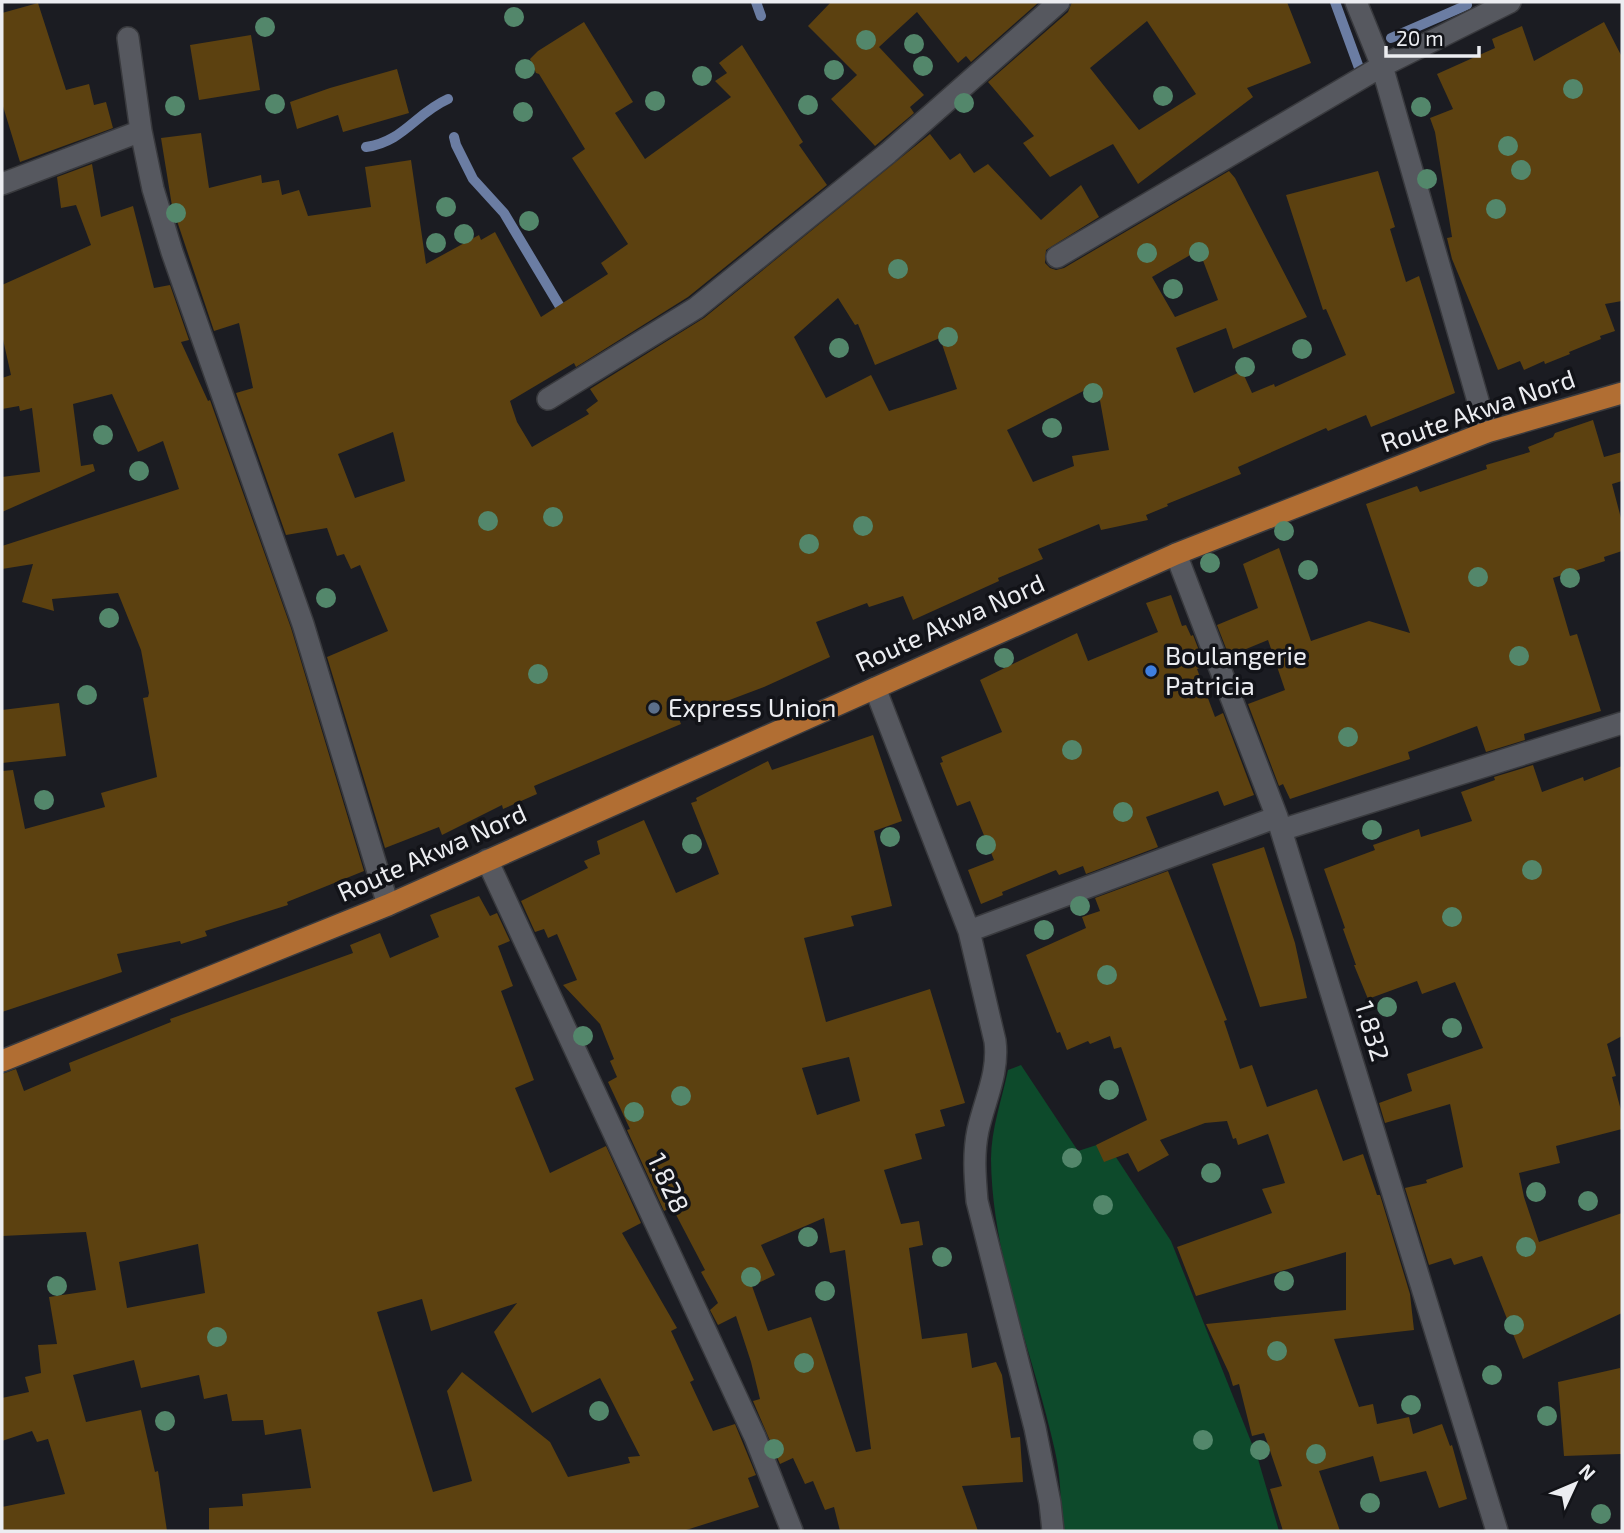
<svg xmlns="http://www.w3.org/2000/svg" width="1624" height="1533" viewBox="0 0 1624 1533" font-family="'Exo 2',sans-serif">
<style>
.green{fill:#0d4a2b}
.lines{fill:none;stroke-linecap:round;stroke-linejoin:round}
.stream{stroke:#6b7da3;stroke-width:10}
.building{fill:#5c4110;fill-rule:evenodd}
.minor-casing{stroke:#393a3e;stroke-width:24}
.major-casing{stroke:#393a3e;stroke-width:24}
.minor{stroke:#56585f;stroke-width:21}
.major{stroke:#b16e33;stroke-width:21}
.tree{fill:#53876b}
.shop-dot{fill:#3f7fe0;stroke:#121318;stroke-width:2.5}
.service-dot{fill:#5c6f8a;stroke:#121318;stroke-width:2.5}
.labels{text-anchor:middle;stroke-width:7;stroke-linejoin:round;paint-order:stroke}
.street-label{font-size:26px;fill:#ecedf1;stroke:#121318}
.poi-label{font-size:26px;fill:#ecedf1;stroke:#121318;text-anchor:start}
</style>
<rect width="100%" height="100%" fill="#1b1c22"/>
<path class="green" d="M 1021,1065 L 1078,1151 L 1106,1142 L 1171,1241 L 1258,1459 L 1279,1531 L 1062,1531 C 1061,1505 1061,1477 1055,1451 C 1034,1355 992,1260 991,1159 C 991,1129 1002,1099 1008,1070 Z"/>
<g class="lines">
<path class="stream" d="M 756,2 L 761,16
M 1335,2 L 1362,76
M 1391,38 L 1467,5
M 454,137 L 456,145 L 473,179 L 504,213 L 565,315
M 366,147 C 403,142 416,113 448,99"/>
</g>
<path class="building" d="M 831,2 L 1039,2 L 971,62 L 966,56 L 958,63 L 917,12 L 879,47 L 924,95 L 910,107 L 914,113 L 875,146 L 831,99 L 857,75 L 808,26 Z
M 1072,2 L 1287,2 L 1311,63 L 1247,88 L 1253,97 L 1138,184 L 1113,144 L 1050,177 L 1023,143 L 1034,136 L 988,82 L 1068,12 ZM 1147,21 L 1196,94 L 1139,130 L 1090,68 Z
M 38,3 L 66,90 L 89,84 L 94,105 L 106,102 L 113,128 L 20,162 L 2,103 L 2,13 Z
M 584,22 L 633,102 L 615,113 L 645,159 L 731,97 L 715,81 L 727,73 L 719,63 L 742,45 L 803,142 L 799,145 L 827,185 L 688,297 L 576,367 L 574,363 L 510,401 L 517,422 L 532,447 L 589,414 L 586,410 L 598,401 L 590,389 L 704,318 L 930,134 L 950,160 L 960,153 L 974,173 L 988,164 L 1041,220 L 1081,185 L 1099,217 L 1046,250 L 1045,263 L 1050,268 L 1056,270 L 1064,268 L 1229,171 L 1235,178 L 1307,317 L 1233,349 L 1226,328 L 1176,348 L 1194,393 L 1242,371 L 1252,393 L 1274,384 L 1275,387 L 1346,355 L 1326,309 L 1323,310 L 1286,195 L 1378,171 L 1395,227 L 1390,229 L 1406,282 L 1419,276 L 1455,393 L 1371,427 L 1366,415 L 1328,431 L 1326,428 L 1238,467 L 1241,474 L 1167,504 L 1168,506 L 1146,515 L 1148,520 L 1101,530 L 1099,524 L 1038,549 L 1043,559 L 998,578 L 999,581 L 913,620 L 903,596 L 869,607 L 867,603 L 816,622 L 830,657 L 764,687 L 679,719 L 681,724 L 534,786 L 537,794 L 503,809 L 502,805 L 442,835 L 439,827 L 385,848 L 327,657 L 388,631 L 360,565 L 351,569 L 344,554 L 337,556 L 327,528 L 286,535 L 236,393 L 253,388 L 239,323 L 214,331 L 172,206 L 161,138 L 201,133 L 209,188 L 261,175 L 262,183 L 279,180 L 282,195 L 299,190 L 308,216 L 371,207 L 365,167 L 411,160 L 426,264 L 479,235 L 481,240 L 495,232 L 541,317 L 608,274 L 601,263 L 628,244 L 572,158 L 585,149 L 539,74 L 536,73 L 530,59 L 538,51 ZM 1199,250 L 1218,300 L 1175,317 L 1152,277 ZM 838,298 L 855,325 L 858,324 L 875,365 L 940,338 L 957,389 L 889,411 L 871,375 L 826,398 L 794,337 ZM 1097,384 L 1109,450 L 1072,456 L 1074,466 L 1033,482 L 1007,430 ZM 393,432 L 405,481 L 355,498 L 338,454 Z
M 1604,22 L 1622,57 L 1622,301 L 1605,304 L 1615,331 L 1600,336 L 1601,339 L 1569,352 L 1570,354 L 1545,364 L 1544,361 L 1524,370 L 1520,361 L 1498,370 L 1452,259 L 1447,238 L 1452,237 L 1435,132 L 1430,118 L 1453,109 L 1437,74 L 1495,48 L 1492,39 L 1522,26 L 1534,61 Z
M 251,35 L 260,90 L 199,100 L 190,45 Z
M 397,69 L 409,113 L 343,132 L 338,115 L 297,129 L 290,102 L 330,88 Z
M 92,164 L 101,217 L 133,206 L 154,288 L 170,285 L 189,340 L 181,342 L 208,401 L 210,400 L 291,628 L 364,871 L 287,902 L 288,905 L 205,931 L 207,936 L 181,944 L 180,941 L 117,954 L 122,972 L 2,1012 L 2,771 L 13,770 L 25,829 L 105,807 L 101,793 L 157,777 L 143,698 L 148,697 L 149,693 L 141,650 L 118,593 L 52,599 L 54,611 L 22,602 L 33,564 L 2,569 L 2,546 L 179,489 L 163,441 L 138,452 L 112,394 L 73,404 L 81,466 L 93,464 L 95,471 L 2,512 L 2,477 L 40,472 L 32,408 L 20,411 L 19,406 L 2,409 L 2,378 L 11,375 L 2,335 L 2,285 L 91,245 L 76,205 L 61,208 L 57,177 Z
M 1593,420 L 1604,457 L 1622,452 L 1622,481 L 1612,484 L 1622,522 L 1622,551 L 1604,557 L 1605,561 L 1553,578 L 1570,636 L 1577,634 L 1601,711 L 1524,734 L 1525,740 L 1486,752 L 1477,726 L 1408,752 L 1410,759 L 1290,799 L 1283,784 L 1279,786 L 1248,704 L 1285,690 L 1268,640 L 1229,656 L 1217,625 L 1258,608 L 1243,564 L 1279,548 L 1311,641 L 1369,621 L 1410,633 L 1366,504 L 1417,486 L 1420,492 L 1487,469 L 1486,465 L 1530,452 L 1528,447 L 1553,437 L 1555,433 Z
M 1171,595 L 1182,626 L 1186,625 L 1191,636 L 1193,635 L 1205,666 L 1197,669 L 1215,717 L 1223,713 L 1254,795 L 1224,806 L 1218,791 L 1146,817 L 1158,847 L 1086,874 L 1083,866 L 1059,875 L 1056,870 L 1002,892 L 1003,895 L 981,904 L 968,870 L 994,860 L 970,801 L 957,806 L 940,763 L 943,762 L 941,757 L 1002,732 L 980,680 L 1077,633 L 1088,661 L 1158,632 L 1146,603 Z
M 59,703 L 66,756 L 2,763 L 2,710 Z
M 873,735 L 902,821 L 874,831 L 892,906 L 851,916 L 854,926 L 804,938 L 826,1022 L 930,989 L 965,1103 L 940,1110 L 945,1126 L 915,1134 L 922,1159 L 884,1170 L 901,1224 L 919,1221 L 923,1245 L 909,1248 L 922,1339 L 967,1333 L 972,1368 L 996,1362 L 1002,1375 L 1011,1438 L 1020,1437 L 1023,1482 L 962,1486 L 978,1531 L 840,1531 L 834,1507 L 825,1510 L 813,1481 L 805,1484 L 793,1458 L 780,1464 L 753,1401 L 760,1399 L 751,1362 L 736,1316 L 718,1325 L 710,1310 L 718,1303 L 701,1272 L 705,1270 L 672,1207 L 664,1211 L 627,1130 L 630,1129 L 608,1082 L 617,1077 L 610,1061 L 614,1059 L 600,1024 L 563,985 L 577,980 L 557,934 L 548,938 L 544,929 L 535,932 L 521,901 L 588,868 L 584,861 L 600,854 L 597,841 L 644,820 L 676,893 L 719,874 L 691,803 L 697,801 L 696,798 L 768,761 L 772,770 ZM 849,1057 L 860,1101 L 817,1115 L 802,1068 ZM 824,1218 L 830,1253 L 845,1250 L 871,1449 L 856,1452 L 811,1317 L 768,1331 L 752,1286 L 775,1275 L 761,1245 Z
M 1533,765 L 1542,792 L 1583,777 L 1584,781 L 1622,766 L 1622,1036 L 1607,1044 L 1616,1076 L 1612,1077 L 1622,1114 L 1622,1129 L 1556,1146 L 1560,1163 L 1519,1173 L 1524,1197 L 1539,1242 L 1622,1213 L 1622,1313 L 1523,1359 L 1482,1256 L 1454,1265 L 1451,1258 L 1429,1265 L 1405,1188 L 1427,1183 L 1426,1180 L 1463,1167 L 1450,1104 L 1385,1123 L 1379,1103 L 1412,1091 L 1407,1074 L 1483,1048 L 1455,982 L 1422,994 L 1417,981 L 1368,999 L 1354,965 L 1356,965 L 1343,929 L 1345,928 L 1324,869 L 1375,850 L 1373,845 L 1419,829 L 1421,837 L 1472,821 L 1461,792 L 1495,780 L 1494,777 Z
M 1264,847 L 1295,943 L 1307,998 L 1260,1007 L 1212,864 Z
M 1168,871 L 1227,1020 L 1224,1021 L 1240,1069 L 1252,1065 L 1267,1107 L 1317,1089 L 1343,1161 L 1363,1154 L 1377,1195 L 1380,1195 L 1410,1294 L 1414,1330 L 1334,1339 L 1359,1407 L 1373,1404 L 1377,1424 L 1409,1417 L 1413,1434 L 1442,1424 L 1450,1446 L 1452,1445 L 1467,1499 L 1439,1508 L 1426,1471 L 1380,1482 L 1373,1456 L 1319,1471 L 1340,1531 L 1283,1531 L 1270,1489 L 1282,1486 L 1264,1433 L 1252,1436 L 1239,1384 L 1233,1386 L 1229,1373 L 1206,1324 L 1346,1310 L 1346,1252 L 1196,1296 L 1177,1247 L 1272,1213 L 1262,1189 L 1285,1183 L 1268,1134 L 1238,1145 L 1236,1138 L 1233,1139 L 1227,1121 L 1205,1123 L 1160,1140 L 1169,1155 L 1138,1172 L 1128,1153 L 1104,1162 L 1096,1145 L 1147,1120 L 1121,1047 L 1114,1049 L 1110,1036 L 1090,1044 L 1088,1041 L 1067,1050 L 1060,1032 L 1057,1033 L 1026,955 L 1086,928 L 1082,917 L 1100,911 L 1095,898 Z
M 479,896 L 490,916 L 497,913 L 510,941 L 498,946 L 513,986 L 501,991 L 534,1080 L 515,1088 L 550,1173 L 606,1146 L 641,1223 L 622,1233 L 677,1328 L 671,1331 L 694,1380 L 690,1382 L 713,1431 L 735,1424 L 756,1475 L 748,1478 L 759,1507 L 683,1531 L 209,1531 L 209,1508 L 243,1506 L 242,1494 L 311,1488 L 301,1429 L 265,1435 L 263,1420 L 232,1421 L 227,1394 L 204,1399 L 199,1375 L 141,1388 L 134,1360 L 73,1375 L 86,1422 L 141,1410 L 155,1472 L 158,1471 L 167,1531 L 2,1531 L 2,1507 L 65,1494 L 48,1439 L 37,1442 L 32,1431 L 2,1441 L 2,1398 L 29,1392 L 25,1377 L 41,1373 L 38,1345 L 57,1344 L 49,1297 L 96,1290 L 86,1232 L 2,1236 L 2,1074 L 16,1069 L 24,1091 L 71,1071 L 69,1063 L 171,1022 L 170,1019 L 353,953 L 350,945 L 380,933 L 390,958 L 439,937 L 430,915 ZM 198,1244 L 205,1293 L 127,1308 L 119,1262 ZM 422,1299 L 431,1331 L 517,1303 L 494,1332 L 532,1413 L 600,1378 L 640,1456 L 628,1457 L 630,1463 L 568,1477 L 550,1442 L 462,1372 L 447,1391 L 472,1481 L 433,1492 L 377,1312 Z
M 1620,1368 L 1621,1454 L 1564,1456 L 1558,1382 Z"/>
<g class="lines">
<g class="minor-casing">
<path id="minor" d="M 1356,2 L 1382,66 L 1487,432
M 128,38 L 141,131 L 153,189 L 172,252 L 303,624 L 388,905
M 2,184 L 141,131
M 1057,257 L 1382,66 L 1510,2
M 548,399 L 696,308 L 888,153 L 1059,2
M 1176,554 L 1277,817 L 1497,1531
M 875,688 L 969,931 L 995,1041 C 999,1073 985,1099 978,1130 C 973,1154 975,1177 977,1201 L 1035,1428 L 1050,1503 L 1053,1531
M 1281,830 L 1622,723
M 487,860 L 755,1437 L 792,1531
M 969,931 L 1277,817"/>
</g>
<g class="major-casing">
<path id="major" d="M 2,1061 L 388,905 L 1176,554 L 1487,432 L 1622,393"/>
</g>
<use href="#minor" class="minor"/>
<use href="#major" class="major"/>
</g>
<g class="tree">
<circle cx="514" cy="17" r="10"/>
<circle cx="265" cy="27" r="10"/>
<circle cx="866" cy="40" r="10"/>
<circle cx="914" cy="44" r="10"/>
<circle cx="923" cy="66" r="10"/>
<circle cx="525" cy="69" r="10"/>
<circle cx="834" cy="70" r="10"/>
<circle cx="702" cy="76" r="10"/>
<circle cx="1573" cy="89" r="10"/>
<circle cx="1163" cy="96" r="10"/>
<circle cx="655" cy="101" r="10"/>
<circle cx="964" cy="103" r="10"/>
<circle cx="275" cy="104" r="10"/>
<circle cx="808" cy="105" r="10"/>
<circle cx="175" cy="106" r="10"/>
<circle cx="1421" cy="107" r="10"/>
<circle cx="523" cy="112" r="10"/>
<circle cx="1508" cy="146" r="10"/>
<circle cx="1521" cy="170" r="10"/>
<circle cx="1427" cy="179" r="10"/>
<circle cx="446" cy="207" r="10"/>
<circle cx="1496" cy="209" r="10"/>
<circle cx="176" cy="213" r="10"/>
<circle cx="529" cy="221" r="10"/>
<circle cx="464" cy="234" r="10"/>
<circle cx="436" cy="243" r="10"/>
<circle cx="1199" cy="252" r="10"/>
<circle cx="1147" cy="253" r="10"/>
<circle cx="898" cy="269" r="10"/>
<circle cx="1173" cy="289" r="10"/>
<circle cx="948" cy="337" r="10"/>
<circle cx="839" cy="348" r="10"/>
<circle cx="1302" cy="349" r="10"/>
<circle cx="1245" cy="367" r="10"/>
<circle cx="1093" cy="393" r="10"/>
<circle cx="1052" cy="428" r="10"/>
<circle cx="103" cy="435" r="10"/>
<circle cx="139" cy="471" r="10"/>
<circle cx="553" cy="517" r="10"/>
<circle cx="488" cy="521" r="10"/>
<circle cx="863" cy="526" r="10"/>
<circle cx="1284" cy="531" r="10"/>
<circle cx="809" cy="544" r="10"/>
<circle cx="1210" cy="563" r="10"/>
<circle cx="1308" cy="570" r="10"/>
<circle cx="1478" cy="577" r="10"/>
<circle cx="1570" cy="578" r="10"/>
<circle cx="326" cy="598" r="10"/>
<circle cx="109" cy="618" r="10"/>
<circle cx="1519" cy="656" r="10"/>
<circle cx="1004" cy="658" r="10"/>
<circle cx="538" cy="674" r="10"/>
<circle cx="87" cy="695" r="10"/>
<circle cx="1348" cy="737" r="10"/>
<circle cx="1072" cy="750" r="10"/>
<circle cx="44" cy="800" r="10"/>
<circle cx="1123" cy="812" r="10"/>
<circle cx="1372" cy="830" r="10"/>
<circle cx="890" cy="837" r="10"/>
<circle cx="692" cy="844" r="10"/>
<circle cx="986" cy="845" r="10"/>
<circle cx="1532" cy="870" r="10"/>
<circle cx="1080" cy="906" r="10"/>
<circle cx="1452" cy="917" r="10"/>
<circle cx="1044" cy="930" r="10"/>
<circle cx="1107" cy="975" r="10"/>
<circle cx="1387" cy="1007" r="10"/>
<circle cx="1452" cy="1028" r="10"/>
<circle cx="583" cy="1036" r="10"/>
<circle cx="1109" cy="1090" r="10"/>
<circle cx="681" cy="1096" r="10"/>
<circle cx="634" cy="1112" r="10"/>
<circle cx="1072" cy="1158" r="10"/>
<circle cx="1211" cy="1173" r="10"/>
<circle cx="1536" cy="1192" r="10"/>
<circle cx="1588" cy="1201" r="10"/>
<circle cx="1103" cy="1205" r="10"/>
<circle cx="808" cy="1237" r="10"/>
<circle cx="1526" cy="1247" r="10"/>
<circle cx="942" cy="1257" r="10"/>
<circle cx="751" cy="1277" r="10"/>
<circle cx="1284" cy="1281" r="10"/>
<circle cx="57" cy="1286" r="10"/>
<circle cx="825" cy="1291" r="10"/>
<circle cx="1514" cy="1325" r="10"/>
<circle cx="217" cy="1337" r="10"/>
<circle cx="1277" cy="1351" r="10"/>
<circle cx="804" cy="1363" r="10"/>
<circle cx="1492" cy="1375" r="10"/>
<circle cx="1411" cy="1405" r="10"/>
<circle cx="599" cy="1411" r="10"/>
<circle cx="1547" cy="1416" r="10"/>
<circle cx="165" cy="1421" r="10"/>
<circle cx="1203" cy="1440" r="10"/>
<circle cx="774" cy="1449" r="10"/>
<circle cx="1260" cy="1450" r="10"/>
<circle cx="1316" cy="1454" r="10"/>
<circle cx="1370" cy="1503" r="10"/>
<circle cx="1601" cy="1514" r="10"/>
</g>
<circle class="shop-dot" cx="1151" cy="671" r="7"/>
<circle class="service-dot" cx="654" cy="708" r="7"/>
<g class="labels">
<g class="street-label">
<text transform="translate(1478 411) rotate(-19)" y="9">Route Akwa Nord</text>
<text transform="translate(950 623) rotate(-24)" y="9">Route Akwa Nord</text>
<text transform="translate(432 853) rotate(-24)" y="9">Route Akwa Nord</text>
<text transform="translate(1372 1031) rotate(73)" y="9">1.832</text>
<text transform="translate(668 1183) rotate(65)" y="9">1.828</text>
</g>
<g class="poi-label">
<text x="1165" y="665">Boulangerie<tspan x="1165" dy="30">Patricia</tspan></text>
<text x="668" y="717">Express Union</text>
</g>
</g>
<rect width="1624" height="1533" fill="none" stroke="#ecedf1" stroke-width="7"/>
<g transform="translate(1575 1484) rotate(46)" stroke="#121318" stroke-width="5" paint-order="stroke">
<path d="M0-5L12 26L0 18L-12 26Z" fill="#ecedf1"/>
<text y="-10" font-size="19" font-weight="bold" text-anchor="middle" fill="#ecedf1">N</text>
</g>
<path d="M1386 46v10h93v-10" fill="none" stroke="#ecedf1" stroke-width="3.5"/>
<text x="1396" y="46" font-size="21" fill="#ecedf1" stroke="#121318" stroke-width="5" paint-order="stroke">20 m</text>
</svg>
